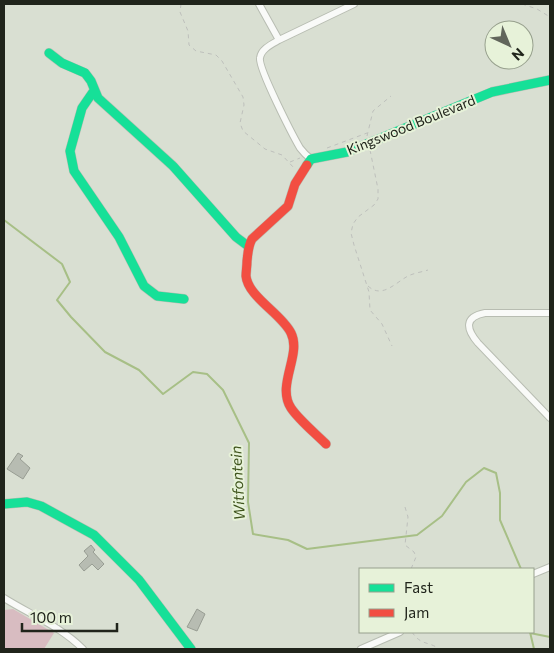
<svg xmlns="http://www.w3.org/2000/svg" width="554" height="653" viewBox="0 0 554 653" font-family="Commissioner,sans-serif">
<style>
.green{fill:#d8bcc1}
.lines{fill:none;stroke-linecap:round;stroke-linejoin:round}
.stream{stroke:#a7bf86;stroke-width:2}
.building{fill:#b7bcb2;stroke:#989d93}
.street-casing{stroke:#b8bdb2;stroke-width:8}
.fast-casing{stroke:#b8bdb2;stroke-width:10}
.jam-casing{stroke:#b8bdb2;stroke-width:10}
.path{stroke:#bec0bc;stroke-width:1;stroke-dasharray:4 4;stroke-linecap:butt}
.street{stroke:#f9faf8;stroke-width:6}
.fast{stroke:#16e098;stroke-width:9}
.jam{stroke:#f24e42;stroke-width:9}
.labels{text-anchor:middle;stroke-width:4;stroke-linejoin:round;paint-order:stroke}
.street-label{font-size:14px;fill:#20241b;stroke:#e7f2d9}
.water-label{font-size:15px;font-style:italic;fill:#3f541d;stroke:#e7f2d9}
</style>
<rect width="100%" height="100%" fill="#d9dfd2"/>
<path class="green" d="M 13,609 L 54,633 L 44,649 L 4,649 L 4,610 Z"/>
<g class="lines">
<path class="stream" d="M 4,220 L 62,264 L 70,282 L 57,300 L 71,317 L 105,352 L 139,370 L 163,394 L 193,372 L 207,374 L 223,390 L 249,443 L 248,502 L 253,534 L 288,540 L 307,549 L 417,535 L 442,516 L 466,482 L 484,468 L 496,473 L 500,493 L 500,520 L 521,569
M 530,632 L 534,649
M 530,633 L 550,637"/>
</g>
<path class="building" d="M 18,453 L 23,456 L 20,459 L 30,468 L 23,479 L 7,469 Z
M 91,545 L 95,550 L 93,552 L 104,564 L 98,570 L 92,564 L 84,571 L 79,565 L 88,556 L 84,551 Z
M 197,609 L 205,614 L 197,631 L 187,627 Z"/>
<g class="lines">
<g class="street-casing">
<path id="street" d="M 259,4 L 279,40
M 311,159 C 307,156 303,152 300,148 C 293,136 258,68 260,58 C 261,49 272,44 279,40 L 354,4
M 550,313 L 485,313 C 464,317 466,329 478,343 L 550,418
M 533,574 L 550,567
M 4,598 C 31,615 60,626 83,649
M 361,649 L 400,632"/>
</g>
<g class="fast-casing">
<path id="fast" d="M 49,53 L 62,63 L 85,73 L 91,81 L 98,98 L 173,166 L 236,237 L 248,246
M 93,92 L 82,108 L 70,151 L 74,171 L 119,237 L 144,286 L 157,296 L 184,299
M 307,165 L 311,159 L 347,152 L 492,92 L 550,80
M 4,504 L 27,502 L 41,506 L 94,535 L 139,580 L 191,649"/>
</g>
<g class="jam-casing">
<path id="jam" d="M 307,165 L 295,184 L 288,206 L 252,239 C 248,246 248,253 247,261 C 247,266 246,272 246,276 C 248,297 282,314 291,333 C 302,355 276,385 291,408 C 299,420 315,433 326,444"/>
</g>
<path class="path" d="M 181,4 L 180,12 L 188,31 L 189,45 L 196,51 L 216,55 L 222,61 L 243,97 L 244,105 L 240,123 L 243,131 L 265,149 L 282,155 L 294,168
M 522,4 L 537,9 L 550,17
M 367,136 L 373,111 L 391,96
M 327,148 L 367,133
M 370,150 L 378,189 L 378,199 L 374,205 L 358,217 L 353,224 L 351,233 L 354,245 L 369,292 L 370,310 L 382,324 L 392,346
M 290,162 L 300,158
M 368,286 C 382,299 395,283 408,276 C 414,273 422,272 428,270
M 405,507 L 408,517 L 405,545 L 414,552 L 416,557 L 411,569
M 412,632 C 421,646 429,641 439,649"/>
<use href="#street" class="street"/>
<use href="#fast" class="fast"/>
<use href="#jam" class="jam"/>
</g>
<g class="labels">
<g class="street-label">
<text transform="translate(411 125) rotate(-22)" y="5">Kingswood Boulevard</text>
</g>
<g class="water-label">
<text transform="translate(238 483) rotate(-93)" y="5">Witfontein</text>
</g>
</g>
<rect width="554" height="653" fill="none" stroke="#20241b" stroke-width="10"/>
<rect x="359" y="568" width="175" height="65" fill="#e7f2d9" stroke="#97a08d"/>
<rect x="369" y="584" width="25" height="8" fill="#16e098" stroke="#97a08d"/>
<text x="404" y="593" font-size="15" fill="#20241b">Fast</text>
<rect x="369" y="609" width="25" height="8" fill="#f24e42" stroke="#97a08d"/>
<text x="404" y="618" font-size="15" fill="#20241b">Jam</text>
<g transform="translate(509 45) rotate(136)"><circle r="24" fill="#e7f2d9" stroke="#97a08d"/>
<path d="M0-4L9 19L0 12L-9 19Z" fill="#61655b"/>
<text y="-8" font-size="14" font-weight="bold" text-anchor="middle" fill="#20241b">N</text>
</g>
<path d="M22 623v8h95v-8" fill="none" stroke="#20241b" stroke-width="2.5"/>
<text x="30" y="623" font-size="15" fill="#20241b" stroke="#e7f2d9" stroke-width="4" paint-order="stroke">100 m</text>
</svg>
